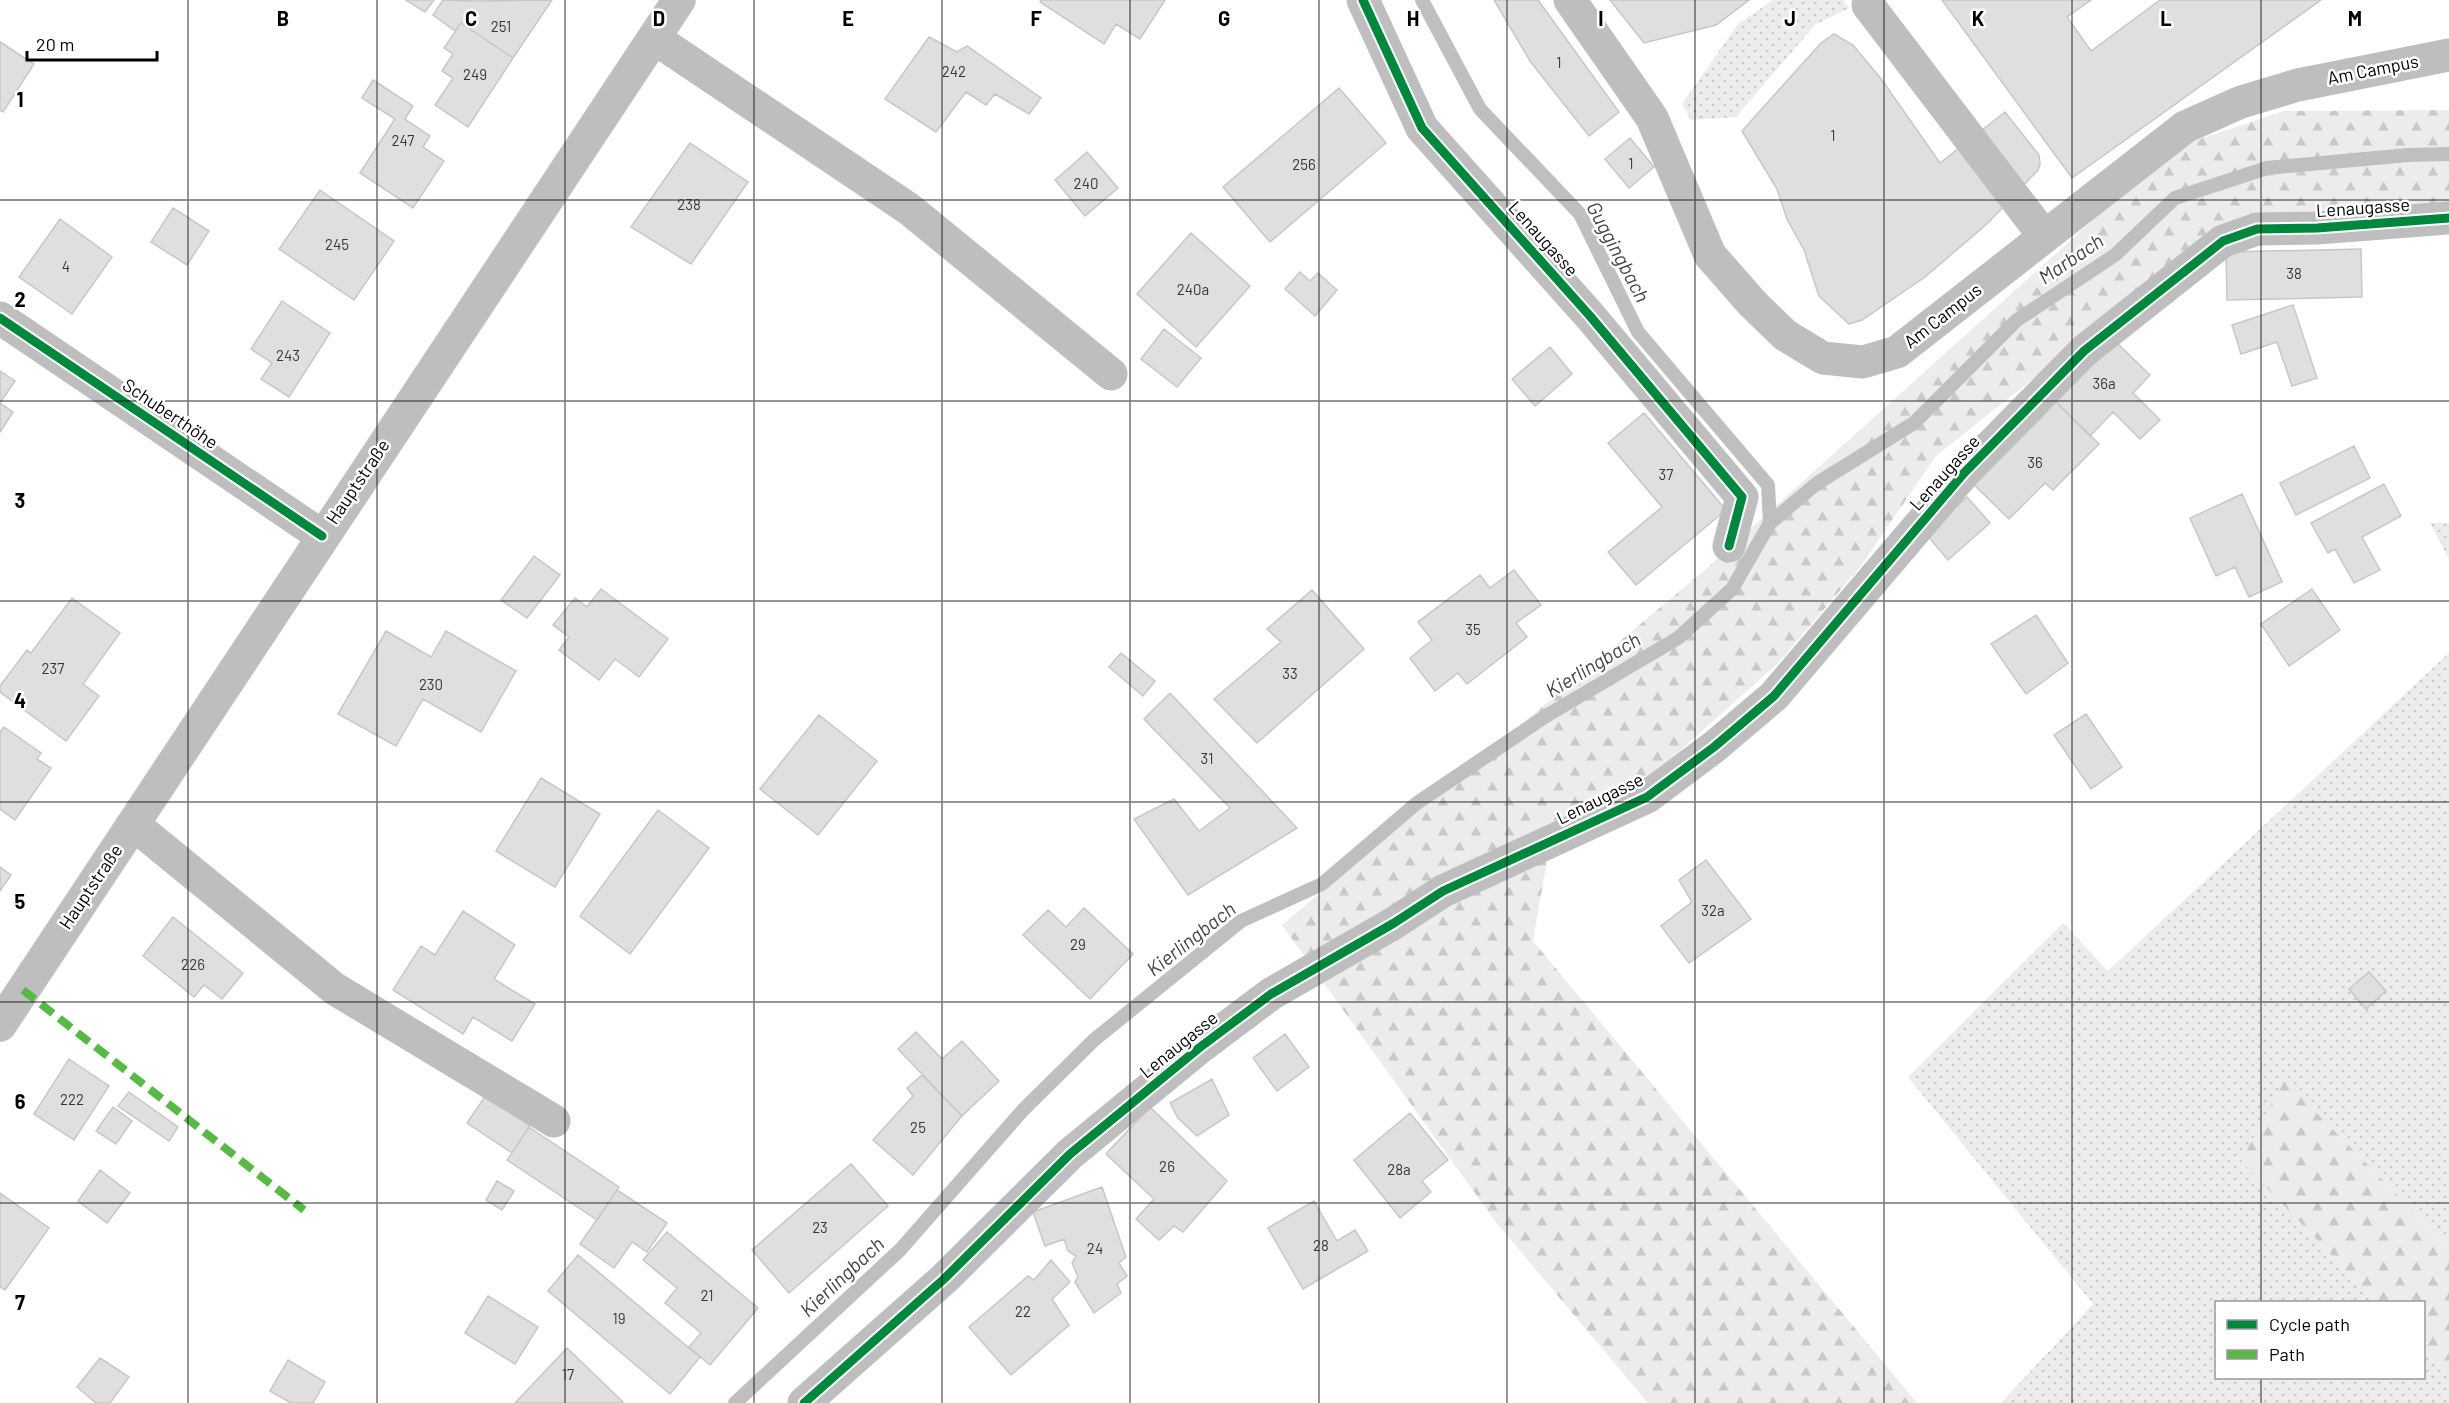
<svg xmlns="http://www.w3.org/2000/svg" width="2449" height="1403" viewBox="0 0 2449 1403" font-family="Barlow,sans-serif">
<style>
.grass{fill:url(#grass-dots)}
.forest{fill:url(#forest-firs)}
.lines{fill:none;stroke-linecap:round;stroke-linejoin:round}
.stream{stroke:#bfbfbf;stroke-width:14}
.building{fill:#dfdfdf;stroke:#c7c7c7;stroke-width:1.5}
.major-casing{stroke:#dbdbdb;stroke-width:34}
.minor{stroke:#bebebe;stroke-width:33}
.major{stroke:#bebebe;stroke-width:33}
.quiet{stroke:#58b947;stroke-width:8;stroke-dasharray:15 8;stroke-linecap:butt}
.cycleway-casing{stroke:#fff;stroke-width:13}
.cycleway{stroke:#00873e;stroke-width:9}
.grid{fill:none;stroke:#000;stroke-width:1.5;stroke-opacity:0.55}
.labels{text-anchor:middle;stroke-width:5;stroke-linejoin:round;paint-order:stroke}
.number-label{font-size:15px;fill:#383838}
.street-label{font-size:18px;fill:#000;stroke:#fff}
.water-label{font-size:20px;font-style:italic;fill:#444;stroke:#fff}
.grid-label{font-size:20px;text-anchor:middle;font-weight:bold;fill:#000;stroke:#fff;stroke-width:5;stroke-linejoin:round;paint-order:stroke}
</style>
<defs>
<pattern id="grass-dots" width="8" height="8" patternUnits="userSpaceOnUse" patternTransform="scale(1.5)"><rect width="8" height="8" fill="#ececec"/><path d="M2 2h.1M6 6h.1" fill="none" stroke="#c9c9c9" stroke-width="1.8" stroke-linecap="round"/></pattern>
<pattern id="forest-firs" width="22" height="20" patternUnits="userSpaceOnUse" patternTransform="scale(1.5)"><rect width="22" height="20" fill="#ececec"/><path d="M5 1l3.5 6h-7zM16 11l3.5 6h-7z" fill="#c9c9c9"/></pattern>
</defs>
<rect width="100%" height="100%" fill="#fff"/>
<path class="grass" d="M 1773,0 L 1843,0 L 1849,8 L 1815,25 L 1736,117 L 1691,120 L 1682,104 L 1738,24 Z
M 2430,523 L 2449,523 L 2449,559 Z
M 2449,653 L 2449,1247 L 2284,1081 L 2242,1161 L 2377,1302 L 2216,1302 L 2216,1378 L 2424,1378 L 2424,1352 L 2449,1378 L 2449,1403 L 2001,1403 L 2093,1304 L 1908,1077 L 2063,923 L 2108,971 Z"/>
<path class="forest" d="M 2449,110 L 2449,213 L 2272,215 L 2073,347 L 1936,456 L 1860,567 L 1779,662 L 1681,750 L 1547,860 L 1533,941 L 1917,1403 L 1648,1403 L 1495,1221 L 1282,925 L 1706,569 L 2173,148 L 2284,111 Z
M 2284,1080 L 2449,1247 L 2449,1378 L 2424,1352 L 2424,1302 L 2377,1302 L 2241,1161 Z"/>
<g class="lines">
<path class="stream" d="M 1422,0 L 1480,109 L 1580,214 L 1638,332 L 1768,485 L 1770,523
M 735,1403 L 900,1250 L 1023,1110 L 1094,1040 L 1241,921 L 1322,884 L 1417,803 L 1546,716 L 1678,638 L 1732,589 L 1770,523 L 1816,484 L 1914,423 L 2017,320 L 2115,255 L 2175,198 L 2267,168 L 2408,155 L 2449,154"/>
</g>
<path class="building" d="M 406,0 L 434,0 L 425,12 Z
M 443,0 L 476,1 L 552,0 L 513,58 L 461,23 L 455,31 L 433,15 Z
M 1041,0 L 1165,0 L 1140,39 L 1116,24 L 1104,44 L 1040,2 Z
M 1494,0 L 1538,0 L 1619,112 L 1589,136 L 1530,61 Z
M 1610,0 L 1749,0 L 1716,25 L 1644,43 Z
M 1942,0 L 2091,0 L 2067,17 L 2091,51 L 2160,0 L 2321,0 L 2072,178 Z
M 461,23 L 513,58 L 468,127 L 435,105 L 453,78 L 442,71 L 453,54 L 444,48 Z
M 1834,34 L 1853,45 L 1882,80 L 1940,163 L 2005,112 L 2039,155 L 2040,164 L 2038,170 L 1988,223 L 1925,277 L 1862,320 L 1849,324 L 1819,296 L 1804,250 L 1787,219 L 1777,189 L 1742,131 L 1821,43 Z
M 929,37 L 957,52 L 967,46 L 1041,98 L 1029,114 L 995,94 L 986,105 L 966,92 L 936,132 L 885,99 Z
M 0,42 L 34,64 L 3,112 L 0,110 Z
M 373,80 L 413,106 L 405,119 L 430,136 L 423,147 L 444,161 L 413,208 L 360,173 L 395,119 L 362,98 Z
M 1339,88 L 1386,143 L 1270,242 L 1223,187 Z
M 1630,138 L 1654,167 L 1629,188 L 1605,159 Z
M 690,143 L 748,182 L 691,264 L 631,227 Z
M 1087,152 L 1118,188 L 1085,216 L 1055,180 Z
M 320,190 L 394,241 L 354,300 L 279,249 Z
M 173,208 L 209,231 L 187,265 L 151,242 Z
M 60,219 L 112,257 L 72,314 L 19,277 Z
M 1191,233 L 1250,286 L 1196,347 L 1137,294 Z
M 2361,249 L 2362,297 L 2227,300 L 2226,252 Z
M 1300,272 L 1310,281 L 1318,273 L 1337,290 L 1315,316 L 1285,289 Z
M 282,301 L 330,333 L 289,397 L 261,379 L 272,363 L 251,349 Z
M 2293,305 L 2317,378 L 2292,386 L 2277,342 L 2241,354 L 2232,325 Z
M 1164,329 L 1201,358 L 1177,387 L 1141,359 Z
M 2112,338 L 2150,375 L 2133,393 L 2160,420 L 2140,439 L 2113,412 L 2090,436 L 2053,399 Z
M 1550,347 L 1572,374 L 1535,406 L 1512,379 Z
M 0,371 L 15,381 L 0,403 L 13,412 L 0,432 Z
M 2053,399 L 2099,444 L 2053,490 L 2045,483 L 2009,519 L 1971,482 Z
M 1644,413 L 1726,510 L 1636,585 L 1608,552 L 1662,507 L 1608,443 Z
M 2354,446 L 2370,478 L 2296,515 L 2280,483 Z
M 2384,484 L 2401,516 L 2362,537 L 2380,570 L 2354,583 L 2335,549 L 2328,553 L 2311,523 Z
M 2242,494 L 2282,582 L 2249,597 L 2235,567 L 2216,576 L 2190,518 Z
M 1967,497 L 1990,523 L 1948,560 L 1926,534 Z
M 534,556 L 560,575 L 527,618 L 501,600 Z
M 1514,570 L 1541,605 L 1516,623 L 1527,637 L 1467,684 L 1458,673 L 1435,691 L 1410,658 L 1432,640 L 1418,622 L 1480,575 L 1490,588 Z
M 601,589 L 668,639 L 639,677 L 615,659 L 599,680 L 559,650 L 569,637 L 553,625 L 575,598 L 587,607 Z
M 2312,589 L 2340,630 L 2289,666 L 2261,624 Z
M 1312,590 L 1364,649 L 1257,743 L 1214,699 L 1281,642 L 1267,629 Z
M 72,598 L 120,633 L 83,684 L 99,696 L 66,741 L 0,692 L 0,686 L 27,650 L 31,653 Z
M 2036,615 L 2068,663 L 2026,694 L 1991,644 Z
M 386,631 L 431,657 L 446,631 L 516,671 L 481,732 L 423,699 L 396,746 L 338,714 Z
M 1121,653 L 1155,681 L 1143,696 L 1109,667 Z
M 1170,693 L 1297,828 L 1188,895 L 1134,819 L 1174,799 L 1199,831 L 1230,808 L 1144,719 Z
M 2086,714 L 2122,767 L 2091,789 L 2054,735 Z
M 819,715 L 877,761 L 818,835 L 760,789 Z
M 4,727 L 41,753 L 37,759 L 51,768 L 15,820 L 0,809 L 0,732 Z
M 541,778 L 600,814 L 555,887 L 496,851 Z
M 658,810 L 709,848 L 630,954 L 580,916 Z
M 1706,860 L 1751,919 L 1689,963 L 1661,926 L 1692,902 L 1679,880 Z
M 0,867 L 11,875 L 0,891 Z
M 1084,908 L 1133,954 L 1090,999 L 1023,935 L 1048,910 L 1066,927 Z
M 463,911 L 515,945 L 494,979 L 535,1004 L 512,1041 L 473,1017 L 463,1034 L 393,990 L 421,946 L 435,955 Z
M 173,917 L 243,973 L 222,999 L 204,985 L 194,997 L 143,956 Z
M 2369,972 L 2386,991 L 2366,1009 L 2349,989 Z
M 916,1032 L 942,1059 L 962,1041 L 999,1081 L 962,1116 L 898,1049 Z
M 1285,1034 L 1309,1067 L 1277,1091 L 1253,1058 Z
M 69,1059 L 109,1086 L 74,1140 L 34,1114 Z
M 922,1075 L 962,1116 L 913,1175 L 873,1140 L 913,1096 L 907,1088 Z
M 1212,1079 L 1229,1115 L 1197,1136 L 1178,1118 L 1170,1103 Z
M 129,1092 L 178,1127 L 169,1141 L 118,1106 Z
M 486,1095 L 530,1126 L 512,1153 L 467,1123 Z
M 113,1107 L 132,1121 L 116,1144 L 96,1131 Z
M 1150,1107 L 1227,1181 L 1183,1232 L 1174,1226 L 1159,1240 L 1136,1219 L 1154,1199 L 1106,1154 Z
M 1410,1113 L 1448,1160 L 1422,1181 L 1431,1192 L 1400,1218 L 1354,1160 Z
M 529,1127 L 619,1187 L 597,1220 L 507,1160 Z
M 851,1164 L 888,1206 L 789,1293 L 752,1250 Z
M 100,1170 L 130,1193 L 107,1223 L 78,1201 Z
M 497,1181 L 514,1191 L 502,1210 L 486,1200 Z
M 1102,1187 L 1126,1257 L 1119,1263 L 1127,1276 L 1117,1284 L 1121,1293 L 1094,1313 L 1075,1282 L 1078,1277 L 1072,1263 L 1076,1256 L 1068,1251 L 1064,1239 L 1045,1246 L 1033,1212 Z
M 617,1190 L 667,1223 L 647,1252 L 632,1242 L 614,1268 L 580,1244 Z
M 0,1193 L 49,1228 L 5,1290 L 0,1287 Z
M 1314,1201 L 1337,1241 L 1355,1230 L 1368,1251 L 1303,1289 L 1268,1228 Z
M 667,1232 L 758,1308 L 710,1365 L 689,1347 L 701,1333 L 665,1303 L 677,1288 L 643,1260 Z
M 578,1255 L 700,1357 L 670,1394 L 548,1291 Z
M 1051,1260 L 1070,1282 L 1052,1299 L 1069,1325 L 1011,1375 L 969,1327 L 1028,1276 L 1034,1280 Z
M 488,1296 L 538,1327 L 515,1364 L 465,1333 Z
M 567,1348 L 623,1402 L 622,1403 L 515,1403 Z
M 100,1358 L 129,1377 L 110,1403 L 96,1403 L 77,1387 Z
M 288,1360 L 325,1382 L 313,1403 L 291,1403 L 270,1391 Z"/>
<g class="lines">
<g class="major-casing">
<path id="major" d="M 0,1025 L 679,0"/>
</g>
<path class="minor" d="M 1363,0 L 1422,128 L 1590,316 L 1742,497 L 1729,546
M 1570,0 L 1652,118 L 1710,255 L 1753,304 L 1785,335 L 1823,358 L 1863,362 L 1897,352 L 2185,127 L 2241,102 L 2298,85 L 2449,55
M 1868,5 L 2044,236
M 654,38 L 909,209 L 1111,374
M 0,318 L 322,536
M 133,824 L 335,989 L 554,1121
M 804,1403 L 944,1279 L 1070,1154 L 1199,1048 L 1271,994 L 1394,923 L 1443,891 L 1647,797 L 1714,747 L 1774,696 L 1964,473 L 2084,351 L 2223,241 L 2257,229 L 2317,228 L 2449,218"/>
<use href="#major" class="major"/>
<path class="quiet" d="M 23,990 L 304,1210"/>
<g class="cycleway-casing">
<path id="cycleway" d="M 1363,0 L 1422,128 L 1590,316 L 1742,497 L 1729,546
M 0,318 L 322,536
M 804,1403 L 944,1279 L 1070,1154 L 1199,1048 L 1271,994 L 1394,923 L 1443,891 L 1647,797 L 1714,747 L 1774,696 L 1964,473 L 2084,351 L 2223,241 L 2257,229 L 2317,228 L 2449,218"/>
</g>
<use href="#cycleway" class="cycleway"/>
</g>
<path class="grid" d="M 188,0 L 188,1403M 377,0 L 377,1403M 565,0 L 565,1403M 754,0 L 754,1403M 942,0 L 942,1403M 1130,0 L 1130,1403M 1319,0 L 1319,1403M 1507,0 L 1507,1403M 1695,0 L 1695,1403M 1884,0 L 1884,1403M 2072,0 L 2072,1403M 2261,0 L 2261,1302M 0,200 L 2449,200M 0,401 L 2449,401M 0,601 L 2449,601M 0,802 L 2449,802M 0,1002 L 2449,1002M 0,1203 L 2449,1203M 2261,1378 L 2261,1403"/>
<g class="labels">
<g class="number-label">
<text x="501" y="32">251</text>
<text x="1559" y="68">1</text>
<text x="954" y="77">242</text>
<text x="475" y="80">249</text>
<text x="1833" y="141">1</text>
<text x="403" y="146">247</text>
<text x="1631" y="169">1</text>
<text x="1304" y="170">256</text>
<text x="1086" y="189">240</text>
<text x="689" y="210">238</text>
<text x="337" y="250">245</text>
<text x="66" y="272">4</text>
<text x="2294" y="279">38</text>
<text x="1193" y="295">240a</text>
<text x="288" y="361">243</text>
<text x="2104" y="389">36a</text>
<text x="2035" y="468">36</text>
<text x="1666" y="480">37</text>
<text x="1473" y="635">35</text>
<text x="53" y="674">237</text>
<text x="1290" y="679">33</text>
<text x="431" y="690">230</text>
<text x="1207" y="764">31</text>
<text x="1713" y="916">32a</text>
<text x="1078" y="950">29</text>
<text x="193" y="970">226</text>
<text x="72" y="1105">222</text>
<text x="918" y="1133">25</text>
<text x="1167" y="1172">26</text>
<text x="1399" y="1175">28a</text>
<text x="820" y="1233">23</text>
<text x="1321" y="1251">28</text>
<text x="1095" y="1254">24</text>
<text x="707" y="1301">21</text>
<text x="1023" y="1317">22</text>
<text x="619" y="1324">19</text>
<text x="568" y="1380">17</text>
</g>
<g class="street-label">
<text transform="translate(2373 70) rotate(-11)" y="6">Am Campus</text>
<text transform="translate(2363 208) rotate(-4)" y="6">Lenaugasse</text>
<text transform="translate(1543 239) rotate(48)" y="6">Lenaugasse</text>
<text transform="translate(1943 316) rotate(-38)" y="6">Am Campus</text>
<text transform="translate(170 414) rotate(34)" y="6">Schuberthöhe</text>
<text transform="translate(1945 473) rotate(-48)" y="6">Lenaugasse</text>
<text transform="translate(358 482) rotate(-56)" y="6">Hauptstraße</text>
<text transform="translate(1600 799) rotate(-26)" y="6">Lenaugasse</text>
<text transform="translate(91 887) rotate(-56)" y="6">Hauptstraße</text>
<text transform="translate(1179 1045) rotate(-39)" y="6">Lenaugasse</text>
</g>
<g class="water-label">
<text transform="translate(1618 252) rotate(62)" y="7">Guggingbach</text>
<text transform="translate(2071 259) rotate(-34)" y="7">Marbach</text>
<text transform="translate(1593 665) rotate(-31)" y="7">Kierlingbach</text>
<text transform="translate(1191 939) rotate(-38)" y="7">Kierlingbach</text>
<text transform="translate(842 1277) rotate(-43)" y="7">Kierlingbach</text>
</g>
</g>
<g class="grid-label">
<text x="283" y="26">B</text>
<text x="471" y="26">C</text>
<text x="659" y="26">D</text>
<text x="848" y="26">E</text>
<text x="1036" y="26">F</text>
<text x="1224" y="26">G</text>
<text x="1413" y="26">H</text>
<text x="1601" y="26">I</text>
<text x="1790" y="26">J</text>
<text x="1978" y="26">K</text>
<text x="2166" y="26">L</text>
<text x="2355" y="26">M</text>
<text x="20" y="107">1</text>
<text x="20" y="307">2</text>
<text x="20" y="508">3</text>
<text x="20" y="708">4</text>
<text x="20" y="909">5</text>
<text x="20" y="1109">6</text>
<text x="20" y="1310">7</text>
</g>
<rect x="2215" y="1301" width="210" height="78" fill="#ffffff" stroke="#999999" stroke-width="1.5"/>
<rect x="2227" y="1320" width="30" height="9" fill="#00873e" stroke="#999999" stroke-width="1.5"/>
<text x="2269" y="1331" font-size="18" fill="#000000">Cycle path</text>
<rect x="2227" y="1350" width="30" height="9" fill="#58b947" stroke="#999999" stroke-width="1.5"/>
<text x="2269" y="1361" font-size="18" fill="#000000">Path</text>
<path d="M27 51v9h130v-9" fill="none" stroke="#000000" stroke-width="3"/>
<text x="36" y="51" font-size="18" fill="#000000" stroke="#ffffff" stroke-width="4.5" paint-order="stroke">20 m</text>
</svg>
